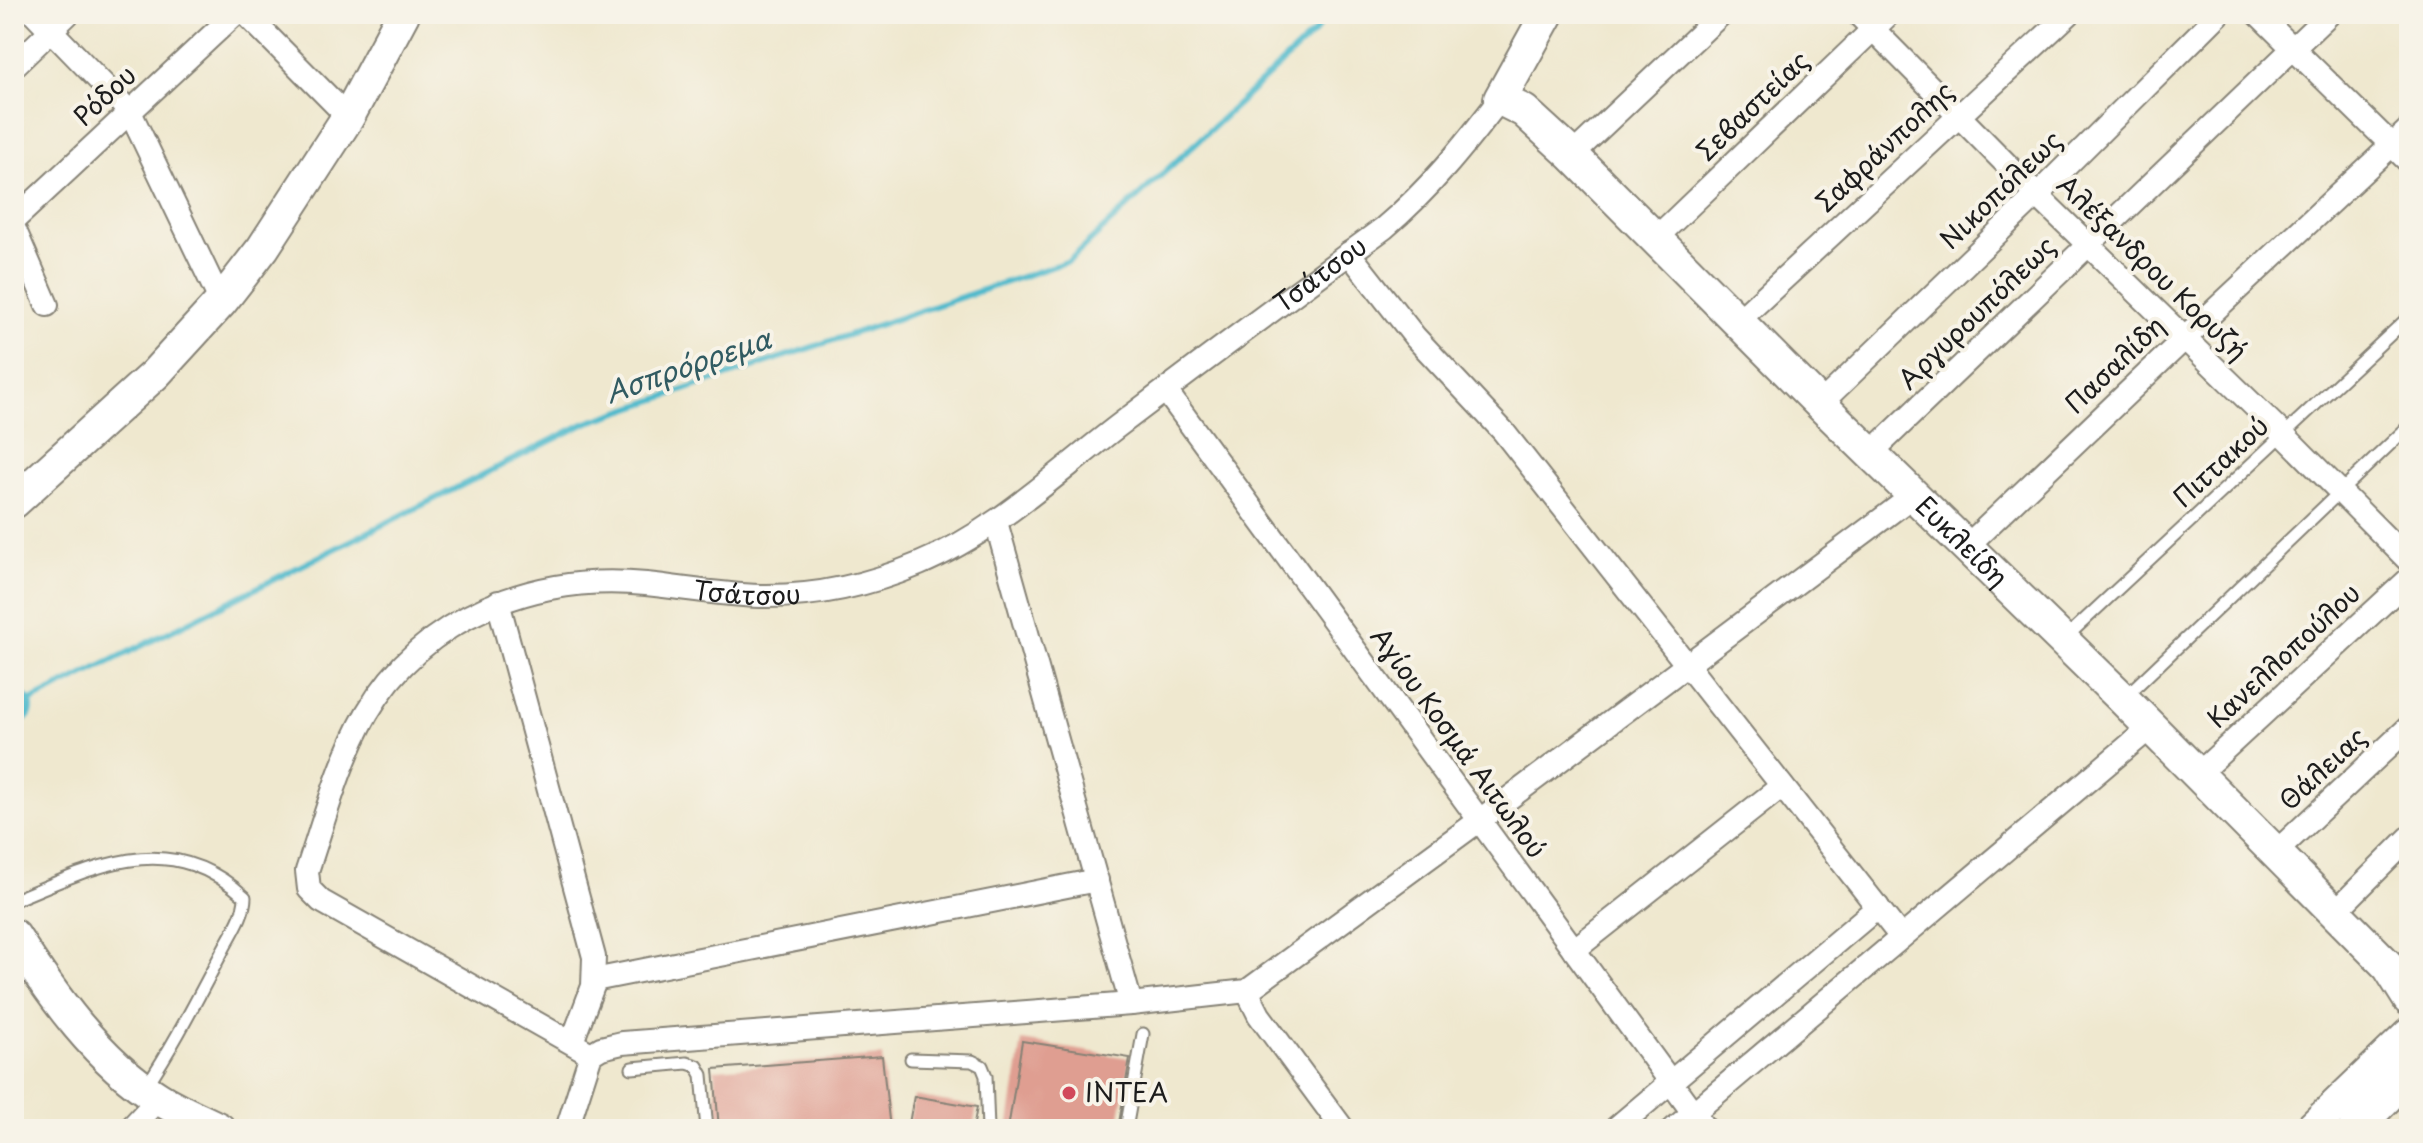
<svg xmlns="http://www.w3.org/2000/svg" width="2423" height="1143" viewBox="0 0 2423 1143" font-family="'Playpen Sans',sans-serif">
<style>
.lines{fill:none;stroke-linecap:round;stroke-linejoin:round}
.stream{stroke:#50bacc;stroke-width:6}
.river{stroke:#50bacc;stroke-width:34}
.building{fill:#df9e91}
.lane-casing{stroke:#868276;stroke-width:15}
.street-casing{stroke:#868276;stroke-width:26}
.secondary-casing{stroke:#868276;stroke-width:36}
.lane{stroke:#fff;stroke-width:11}
.street{stroke:#fff;stroke-width:22}
.secondary{stroke:#fff;stroke-width:32}
.poi-dot{fill:#d1495b;stroke:#f7f3e8;stroke-width:3}
.labels{text-anchor:middle;stroke-width:8;stroke-linejoin:round;paint-order:stroke}
.street-label{font-size:26px;fill:#1c1c1c;stroke:#f7f3e8}
.poi-label{font-size:26px;fill:#1c1c1c;stroke:#f7f3e8;text-anchor:start}
.water-label{font-size:28px;font-style:italic;fill:#315b62;stroke:#f7f3e8}
</style>
<rect width="100%" height="100%" fill="#f7f3e8"/>
<filter id="ink" filterUnits="userSpaceOnUse"><feTurbulence type="fractalNoise" baseFrequency=".0125" numOctaves="2"/><feDisplacementMap in="SourceGraphic" scale="16" xChannelSelector="R" yChannelSelector="G"/><feConvolveMatrix kernelMatrix="1 2 1 2 8 2 1 2 1" color-interpolation-filters="sRGB"/></filter>
<filter id="wash" filterUnits="userSpaceOnUse"><feTurbulence type="fractalNoise" baseFrequency=".006" numOctaves="4" result="noise"/><feDisplacementMap in="SourceGraphic" scale="32" xChannelSelector="R" yChannelSelector="G"/><feGaussianBlur stdDeviation="1.8" result="paint"/><feColorMatrix in="noise" values="0 0 0 0 0 0 0 0 0 0 0 0 0 0 0 0 0 1.4 0 .05"/><feComposite in="paint" operator="in"/></filter>
<g filter="url(#wash)">
<rect width="100%" height="100%" fill="#efe8cf"/>
<g class="lines">
<path class="stream" d="M 17,708 L 586,423 L 1069,261 L 1315,32 L 1325,14"/>
<path class="river" d="M 14,709 L 17,708"/>
</g>
<g id="blocks">
<path class="building" d="M 1022,1041 L 1130,1058 L 1118,1129 L 1008,1129 Z
M 882,1056 L 890,1129 L 719,1129 L 714,1069 Z
M 914,1096 L 977,1107 L 973,1129 L 908,1129 Z"/>
</g>
</g>
<g filter="url(#ink)">
<use href="#blocks" fill-opacity="0" stroke="#868276" stroke-width="2"/>
<g class="lines">
<g class="lane-casing">
<path id="lane" d="M 2063,640 L 2409,317
M 2126,696 L 2409,426
M 14,900 C 95,867 169,827 245,897 C 245,916 229,937 221,954 C 197,999 174,1045 145,1088
M 911,1059 L 972,1061 L 982,1066 L 986,1076 L 988,1129
M 632,1068 L 687,1063 L 697,1066 L 702,1075 L 707,1129
M 1126,1129 L 1143,1034"/>
</g>
<g class="street-casing">
<g id="street">
<path d="M 35,14 L 130,112 L 221,302"/>
<path d="M 246,14 L 348,117"/>
<path d="M 1858,14 L 2037,195 L 2283,434 L 2409,561"/>
<path d="M 2258,14 L 2409,162"/>
<path d="M 14,66 L 68,14"/>
<path d="M 1572,155 L 1721,14"/>
<path d="M 14,220 L 235,14"/>
<path d="M 14,228 L 47,305"/>
<path d="M 1656,238 L 1889,14"/>
<path d="M 1349,253 L 1415,337 L 1503,431 L 1901,937"/>
<path d="M 1738,321 L 2069,14"/>
<path d="M 1166,391 L 1705,1129"/>
<path d="M 1820,404 L 2037,195 L 2219,14"/>
<path d="M 1871,453 L 2329,14"/>
<path d="M 996,522 L 1131,1004"/>
<path d="M 1967,546 L 2184,339 L 2409,129"/>
<path d="M 498,602 L 594,957 L 593,986 L 572,1042"/>
<path d="M 2198,774 L 2409,579"/>
<path d="M 2275,853 L 2409,727"/>
<path d="M 2334,913 L 2409,838"/>
<path d="M 1574,950 L 1782,786"/>
<path d="M 594,980 L 1097,880"/>
<path d="M 1247,991 L 1259,1015 L 1343,1129"/>
<path d="M 591,1054 L 601,1048 L 622,1043 L 1131,1004 L 1247,991 L 1480,820 L 1914,495"/>
<path d="M 130,1129 L 158,1099"/>
<path id="s1" d="M 567,1129 L 591,1054 L 321,901 L 309,889 L 307,871 C 325,818 339,762 367,713 C 424,615 537,573 646,584 C 684,588 722,595 760,596 C 813,597 869,585 919,564 C 994,533 1054,475 1118,426 C 1206,359 1295,293 1384,228 C 1429,190 1464,146 1500,99"/>
<path d="M 1615,1129 L 1878,907"/>
<path d="M 1674,1129 L 2151,727"/>
</g>
</g>
<g class="secondary-casing">
<g id="secondary">
<path id="s2" d="M 1547,14 L 1500,99 L 1524,111 L 1572,155 L 1820,404 L 2123,699 L 2389,967 L 2409,999"/>
<path d="M 14,502 L 155,374 L 221,302 L 263,248 L 348,117 L 403,14"/>
<path d="M 14,936 C 51,994 98,1061 158,1098 C 177,1110 199,1119 219,1129"/>
<path d="M 2311,1129 L 2409,1035"/>
<path d="M 2355,1129 L 2409,1075"/>
</g>
</g>
<use href="#lane" class="lane"/>
<use href="#street" class="street"/>
<use href="#secondary" class="secondary"/>
</g>
</g>
<circle class="poi-dot" cx="1069" cy="1093" r="8"/>
<g class="labels">
<g class="street-label">
<text transform="translate(105 96) rotate(-43)" y="9">Ρόδου</text>
<text transform="translate(1753 106) rotate(-44)" y="9">Σεβαστείας</text>
<text transform="translate(1885 147) rotate(-43)" y="9">Σαφράνπολης</text>
<text transform="translate(2001 190) rotate(-44)" y="9">Νικοπόλεως</text>
<text transform="translate(2152 268) rotate(44)" y="9">Αλέξανδρου Κορυζή</text>
<text dy="9" stroke="none"><textPath href="#s1" startOffset="1692">Τσάτσου</textPath></text>
<text transform="translate(1977 313) rotate(-44)" y="9">Αργυρουπόλεως</text>
<text transform="translate(2115 365) rotate(-44)" y="9">Πασαλίδη</text>
<text transform="translate(2221 462) rotate(-43)" y="9">Πιττακού</text>
<text dy="9" stroke="none"><textPath href="#s2" startOffset="738">Ευκλείδη</textPath></text>
<text dy="9" stroke="none"><textPath href="#s1" startOffset="1020">Τσάτσου</textPath></text>
<text transform="translate(2284 656) rotate(-43)" y="9">Κανελλοπούλου</text>
<text transform="translate(1458 743) rotate(54)" y="9">Αγίου Κοσμά Αιτωλού</text>
<text transform="translate(2323 769) rotate(-43)" y="9">Θάλειας</text>
</g>
<g class="poi-label">
<text x="1085" y="1102">INTEA</text>
</g>
<g class="water-label">
<text transform="translate(688 366) rotate(-19)" y="10">Ασπρόρρεμα</text>
</g>
</g>
<rect width="2423" height="1143" fill="none" stroke="#f7f3e8" stroke-width="48"/>
</svg>
